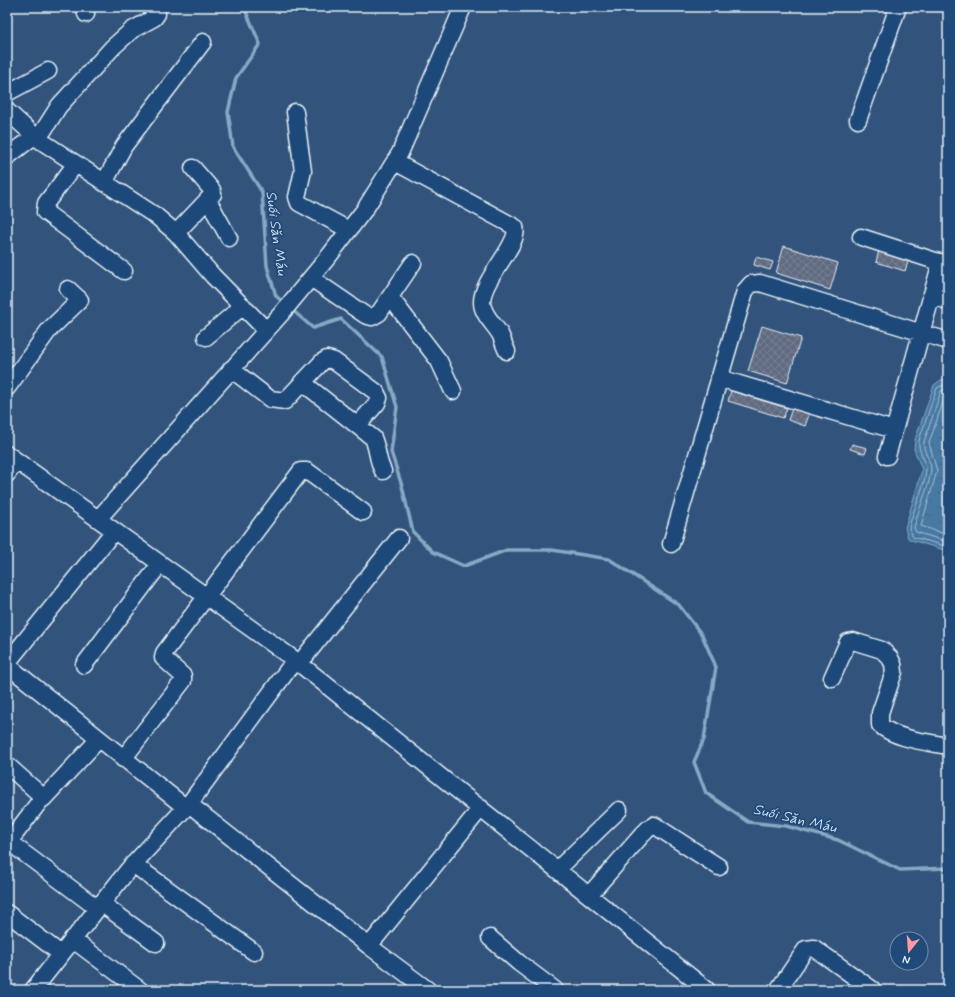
<svg xmlns="http://www.w3.org/2000/svg" width="955" height="997" viewBox="0 0 955 997" font-family="Mynerve,sans-serif">
<style>
.water{fill:url(#water-ripples);stroke:#87a9c5}
.lines{fill:none;stroke-linecap:round;stroke-linejoin:round}
.shore{stroke:#a7c1d6;stroke-width:1}
.stream{stroke:#87a9c5;stroke-width:3.5}
.building{fill:url(#building-cross-hatch);stroke:#e8f1f8}
.minor-casing{stroke:#e8f1f8;stroke-width:19}
.minor{stroke:#1f4a7a;stroke-width:16}
.labels{text-anchor:middle;stroke-width:3.5;stroke-linejoin:round;paint-order:stroke}
.water-label{font-size:15px;font-style:italic;fill:#d0dfeb;stroke:#1f4a7a}
</style>
<defs>
<pattern id="water-ripples" width="26" height="14" patternUnits="userSpaceOnUse"><rect width="26" height="14" fill="#4679a3"/><path d="M2 4q2-2 4 0t4 0M15 11q2-2 4 0t4 0" fill="none" stroke="#46637b"/></pattern>
<pattern id="building-cross-hatch" width="8" height="8" patternUnits="userSpaceOnUse"><rect width="8" height="8" fill="#606a81"/><path d="M0 0l8 8M0 8l8-8" fill="none" stroke="#778094"/></pattern>
</defs>
<rect width="100%" height="100%" fill="#32547c"/>
<filter id="ink" filterUnits="userSpaceOnUse"><feTurbulence type="fractalNoise" baseFrequency=".025" numOctaves="2"/><feDisplacementMap in="SourceGraphic" scale="8" xChannelSelector="R" yChannelSelector="G"/><feConvolveMatrix kernelMatrix="1 2 1 2 8 2 1 2 1" color-interpolation-filters="sRGB"/></filter>
<g filter="url(#ink)">
<path class="water" d="M 941,380 L 948,380 L 948,551 L 911,540 L 908,538 L 905,528 L 922,470 L 914,449 L 915,440 L 934,385 Z"/>
<g class="lines">
<path class="shore" d="M 948,383 L 937,388 L 919,440 C 917,452 927,459 926,470 C 924,490 913,509 909,528 L 913,537 L 948,547
M 948,388 L 941,391 L 924,442 C 922,452 932,460 931,471 C 928,491 918,509 914,528 L 916,532 L 948,542
M 948,394 L 945,396 L 929,443 L 937,471 L 921,526 L 948,535"/>
<path class="stream" d="M 244,7 L 260,44 L 236,78 L 228,112 L 233,147 L 262,192 L 267,266 L 276,296 L 285,304
M 291,309 L 313,328 L 341,319 L 382,357 L 397,407 L 391,452 L 402,486 L 413,532 L 433,552 L 464,566 L 507,550 L 552,550 L 609,559 L 679,605 L 702,635 L 716,667 L 704,739 L 694,762 L 706,793 L 748,822 L 786,826 L 838,840 L 900,870 L 948,868"/>
</g>
<path class="building" d="M 784,246 L 838,263 L 830,290 L 776,273 Z
M 879,250 L 909,259 L 905,271 L 876,262 Z
M 756,257 L 773,262 L 770,270 L 754,265 Z
M 762,326 L 801,338 L 787,383 L 748,371 Z
M 731,391 L 787,408 L 783,418 L 728,401 Z
M 793,406 L 810,412 L 805,426 L 788,420 Z
M 852,444 L 867,448 L 865,454 L 850,449 Z"/>
<g class="lines">
<g class="minor-casing">
<path id="minor" d="M 84,7 L 86,14
M 7,93 L 48,71
M 7,111 L 38,139 L 156,216 L 176,233 L 213,276 L 266,330
M 295,112 L 303,171 L 297,197 L 299,203 L 349,230
M 858,120 L 898,7
M 38,139 L 59,106 L 113,47 L 132,30 L 154,18 L 157,14 L 156,7
M 7,157 L 34,136
M 395,162 L 515,227 C 521,244 482,278 482,302 C 482,314 494,324 500,334 C 503,340 504,346 507,351
M 75,165 L 46,203 L 45,212 L 124,271
M 104,183 L 124,146 L 203,42
M 208,200 L 229,238
M 176,233 L 213,194 L 212,190 L 193,168
M 861,237 L 948,265
M 311,278 L 365,315 L 372,317 L 379,313 L 413,263
M 931,296 L 948,301
M 390,297 L 439,361 L 453,391
M 206,337 L 243,306
M 231,369 L 270,399 L 285,401 L 322,362 L 327,359 L 334,361 L 376,392 L 379,398 L 377,403 L 358,425
M 719,378 L 894,430
M 302,382 L 373,438 C 378,449 377,460 383,471
M 7,388 L 49,330 L 80,300 L 68,289
M 7,454 L 295,660 L 707,990
M 887,456 L 941,262
M 7,474 L 17,461
M 98,519 L 281,314 L 329,256 L 365,209 L 400,153 L 463,7
M 671,544 L 745,291 L 751,284 L 760,283 L 948,341
M 7,663 L 114,531
M 299,664 L 399,538
M 7,665 L 185,807
M 84,665 L 160,564
M 832,678 L 848,642 L 853,641 L 882,650 L 890,658 L 893,664 L 894,672 L 880,713 L 880,725 C 895,739 928,742 948,746
M 123,759 L 183,681 L 183,676 L 163,658 L 164,653 L 301,471 L 307,471 L 363,512
M 7,765 L 43,797 L 9,842 L 97,908
M 43,799 L 99,739
M 189,804 L 369,946 L 428,990
M 133,864 L 254,952
M 558,869 L 619,810
M 589,895 L 642,835 L 649,828 L 654,825 L 719,867
M 101,903 L 156,943
M 7,913 L 61,954
M 490,938 L 519,963 L 555,990
M 72,939 L 140,990
M 369,946 L 481,808
M 33,990 L 128,870 L 189,804 L 295,660
M 778,990 L 806,949 L 814,948 L 873,990"/>
</g>
<use href="#minor" class="minor"/>
</g>
</g>
<g class="labels">
<g class="water-label">
<text transform="translate(277 233) rotate(82)" y="5">Suối Săn Máu</text>
<text transform="translate(795 818) rotate(13)" y="5">Suối Săn Máu</text>
</g>
</g>
<rect width="955" height="997" fill="none" stroke="#1f4a7a" stroke-width="24"/>
<rect x="12" y="12" width="931" height="973" fill="none" stroke="#e8f1f8" stroke-width="1.5" filter="url(#ink)"/>
<g transform="translate(909 951) rotate(197)"><circle r="19" fill="#1f4a7a" stroke="#6f8dac"/>
<path d="M0-3L7 15L0 10L-7 15Z" fill="#ff9aa2"/>
<text y="-6" font-size="11" font-weight="bold" text-anchor="middle" fill="#e8f1f8">N</text>
</g>
</svg>
